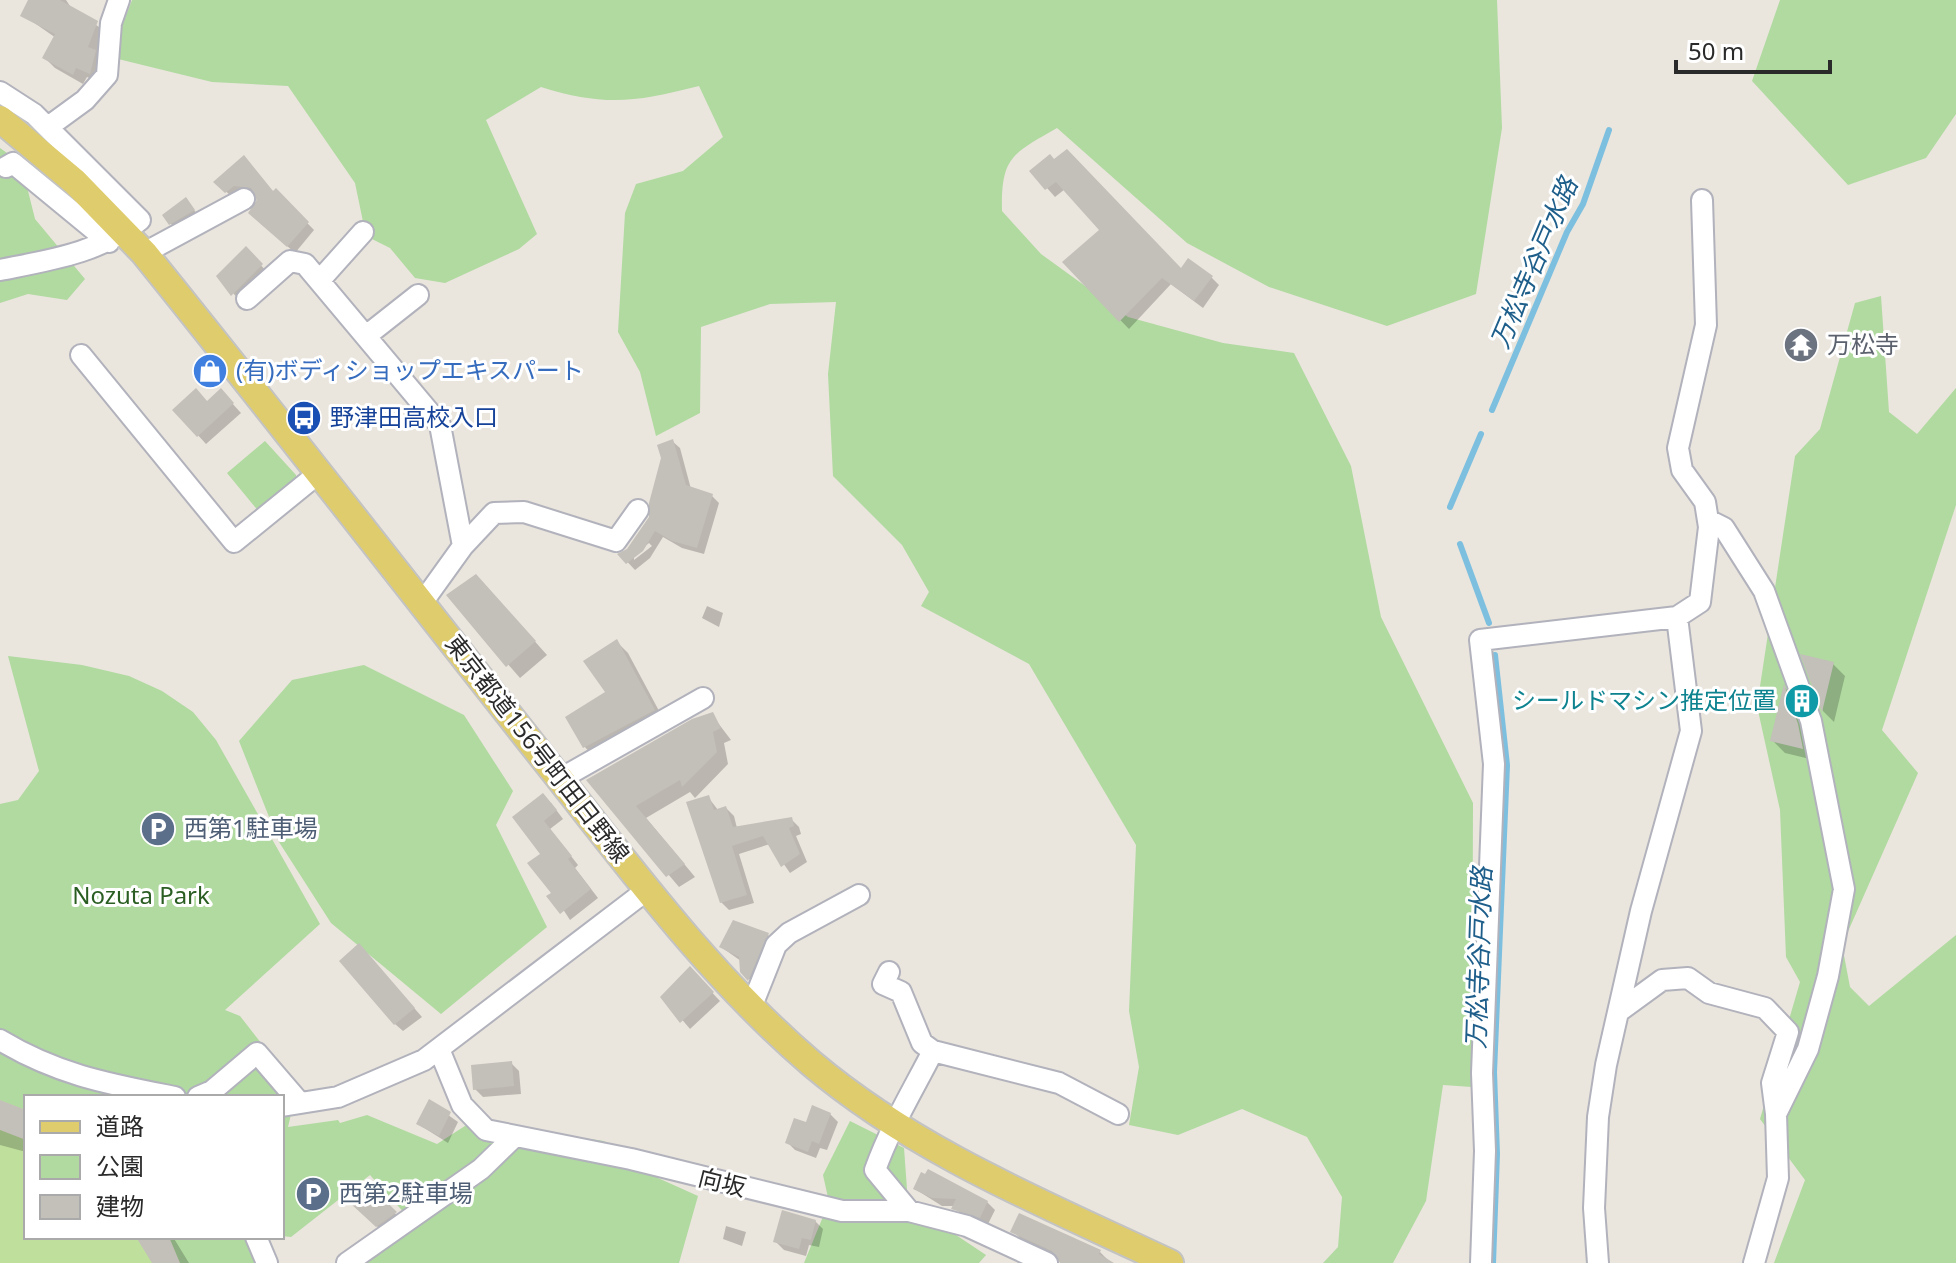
<svg xmlns="http://www.w3.org/2000/svg" width="1956" height="1263" viewBox="0 0 1956 1263" font-family="'Noto Sans','Noto Sans JP',sans-serif">
<style>
.green{fill:#b0daa0}
.pitch{fill:#bfe09d}
.shadow{fill:#0003;fill-rule:evenodd}
.lines{fill:none;stroke-linecap:round;stroke-linejoin:round}
.stream{stroke:#7dbfdf;stroke-width:6}
.building{fill:#c3bfb9}
.minor-casing{stroke:#b1b2bc;stroke-width:24}
.major-casing{stroke:#c3c3c3;stroke-width:30}
.minor{stroke:#fff;stroke-width:20}
.major{stroke:#dfcc6d;stroke-width:26}
.labels{text-anchor:middle;stroke-width:6;stroke-linejoin:round;paint-order:stroke}
.worship-label{font-size:24px;fill:#5b616d;stroke:#fff;text-anchor:start}
.shop-label{font-size:24px;fill:#366cbe;stroke:#fff;text-anchor:start}
.transit-label{font-size:24px;fill:#164399;stroke:#fff;text-anchor:start}
.culture-label{font-size:24px;fill:#0d838f;stroke:#fff;text-anchor:end}
.street-label{font-size:24px;fill:#2a2a2a;stroke:#fff}
.service-label{font-size:24px;fill:#4e5e75;stroke:#fff;text-anchor:start}
.park-label{font-size:24px;fill:#2b5e23;stroke:#fff}
.water-label{font-size:26px;font-style:italic;fill:#1e5e8a;stroke:#fff}
</style>
<rect width="100%" height="100%" fill="#eae5dd"/>
<path class="green" d="M 132,0 L 1497,0 L 1502,128 L 1476,294 L 1387,326 L 1269,287 L 1187,243 L 1057,128 C 1012,154 1001,157 1002,211 L 1041,254 L 1128,317 L 1223,343 L 1294,353 L 1351,466 L 1381,617 L 1473,803 L 1472,1087 L 1443,1085 L 1426,1201 L 1393,1263 L 1323,1263 L 1338,1247 L 1342,1197 L 1307,1137 L 1242,1109 L 1178,1135 L 1129,1125 L 1139,1067 L 1129,1011 L 1136,845 L 1029,664 L 921,606 L 929,592 L 902,545 L 833,476 L 828,374 L 836,302 L 770,304 L 701,327 L 700,413 L 656,436 L 640,372 L 618,332 L 625,213 L 636,184 L 683,171 L 723,137 L 699,86 C 636,102 605,107 541,87 L 486,120 L 537,234 L 519,249 L 445,283 L 415,278 L 390,248 L 366,236 L 355,183 L 288,86 L 212,82 L 110,57 Z
M 1780,0 L 1956,0 L 1956,114 L 1926,158 L 1848,185 L 1752,81 Z
M 0,148 L 21,163 L 35,219 L 85,279 L 67,300 L 28,294 L 0,303 Z
M 1881,296 L 1889,412 L 1917,434 L 1956,388 L 1956,505 L 1882,730 L 1918,773 L 1842,945 L 1850,987 L 1869,1006 L 1956,935 L 1956,1263 L 1774,1263 L 1805,1180 L 1760,1119 L 1800,982 L 1786,957 L 1780,810 L 1757,706 L 1795,456 L 1820,429 L 1855,303 Z
M 265,441 L 296,475 L 296,483 L 260,513 L 227,473 Z
M 8,656 L 82,665 L 129,676 L 162,691 L 193,712 L 216,740 L 320,924 L 225,1010 L 240,1016 L 297,1089 L 288,1127 L 338,1120 L 340,1123 L 367,1115 L 437,1144 L 468,1124 L 504,1142 L 408,1217 L 370,1175 L 291,1237 L 282,1236 L 282,1097 L 26,1097 L 26,1237 L 256,1237 L 258,1263 L 0,1263 L 0,804 L 18,800 L 39,771 Z
M 364,665 L 464,715 L 513,791 L 496,825 L 547,927 L 441,1014 L 331,923 L 279,842 L 239,741 L 292,680 Z
M 850,1121 L 904,1148 L 908,1203 L 986,1255 L 979,1263 L 804,1263 L 829,1202 L 823,1175 Z
M 525,1130 L 604,1141 L 658,1178 L 698,1196 L 679,1263 L 349,1263 Z"/>
<path class="pitch" d="M 0,1100 L 26,1110 L 26,1237 L 169,1237 L 180,1263 L 0,1263 Z"/>
<path class="shadow" d="M 31,0 L 66,0 L 72,9 L 108,33 L 101,83 L 87,77 L 83,84 L 55,68 L 45,58 L 56,38 L 23,15 Z
M 1050,156 L 1181,270 L 1211,277 L 1219,285 L 1203,308 L 1171,284 L 1129,329 L 1065,263 L 1102,230 L 1065,189 L 1055,197 L 1032,171 Z
M 244,158 L 273,193 L 276,191 L 314,230 L 295,253 L 258,220 L 256,194 L 242,192 L 233,198 L 216,182 Z
M 189,203 L 197,214 L 174,227 L 170,223 Z
M 246,249 L 269,274 L 241,302 L 218,276 Z
M 221,391 L 241,413 L 206,444 L 175,410 L 207,403 Z
M 672,441 L 680,448 L 691,489 L 712,496 L 719,503 L 704,554 L 682,548 L 663,537 L 650,558 L 635,570 L 620,554 L 628,550 L 651,517 ZM 649,543 L 652,546 L 634,560 L 634,555 Z
M 488,589 L 547,655 L 520,678 L 448,596 Z
M 707,606 L 723,613 L 719,627 L 702,618 Z
M 617,642 L 628,653 L 665,722 L 595,758 L 584,746 L 608,693 Z
M 1804,657 L 1833,664 L 1845,676 L 1834,722 L 1823,711 Z
M 1785,688 L 1796,699 L 1814,760 L 1785,753 L 1772,740 Z
M 712,715 L 731,740 L 724,743 L 728,764 L 695,798 L 690,792 L 646,818 L 695,877 L 679,887 L 589,781 Z
M 708,797 L 718,810 L 726,808 L 734,816 L 737,828 L 791,819 L 799,827 L 801,834 L 796,836 L 807,862 L 790,873 L 770,844 L 739,854 L 754,903 L 729,910 L 721,902 Z
M 551,803 L 563,819 L 550,829 L 578,865 L 575,868 L 598,898 L 570,920 L 553,894 L 542,854 L 515,818 Z
M 768,935 L 776,943 L 756,986 L 742,971 L 741,961 L 721,947 Z
M 367,954 L 422,1017 L 403,1031 L 395,1024 Z
M 690,969 L 720,1001 L 690,1029 L 663,997 Z
M 511,1063 L 519,1071 L 521,1094 L 483,1097 L 475,1089 Z
M 0,1102 L 26,1112 L 26,1152 L 0,1145 Z
M 430,1102 L 458,1122 L 448,1143 L 418,1124 Z
M 830,1114 L 838,1122 L 827,1150 L 820,1148 L 816,1158 L 795,1150 L 787,1142 L 807,1125 Z
M 368,1187 L 403,1221 L 385,1234 L 353,1203 Z
M 915,1189 L 987,1202 L 995,1210 L 988,1224 L 962,1216 L 955,1206 L 942,1206 Z
M 815,1221 L 823,1229 L 819,1247 L 809,1245 L 806,1256 L 784,1250 L 776,1242 Z
M 726,1226 L 746,1232 L 742,1246 L 723,1239 Z
M 1013,1231 L 1100,1252 L 1111,1263 L 1064,1263 L 1023,1241 Z
M 138,1237 L 173,1237 L 189,1263 L 153,1263 Z"/>
<g class="lines">
<path class="stream" d="M 1492,410 L 1567,232 L 1583,204 L 1609,130
M 1450,507 L 1481,434
M 1460,544 L 1489,623
M 1493,1263 L 1497,1154 L 1494,1072 L 1507,765 L 1495,655"/>
</g>
<path class="building" d="M 28,0 L 60,0 L 98,21 L 88,47 L 96,50 L 90,74 L 76,68 L 73,75 L 42,58 L 55,34 L 20,16 Z
M 1067,149 L 1181,268 L 1188,258 L 1213,276 L 1194,301 L 1162,278 L 1119,322 L 1062,262 L 1099,230 L 1056,182 L 1045,190 L 1029,171 L 1050,154 L 1054,159 Z
M 244,155 L 273,191 L 276,188 L 309,222 L 287,247 L 248,213 L 257,200 L 251,188 L 234,186 L 225,193 L 213,182 Z
M 186,197 L 195,210 L 169,225 L 162,215 Z
M 246,246 L 263,264 L 231,296 L 216,276 Z
M 196,388 L 207,401 L 221,388 L 234,403 L 197,437 L 172,410 Z
M 673,439 L 686,485 L 713,494 L 697,548 L 672,541 L 655,531 L 643,551 L 626,564 L 617,554 L 627,549 L 649,517 L 649,503 L 661,458 L 657,445 Z
M 476,574 L 536,641 L 506,667 L 446,595 Z
M 617,639 L 655,710 L 583,748 L 565,717 L 605,692 L 583,661 Z
M 1800,654 L 1834,662 L 1822,712 Z
M 1784,684 L 1798,724 L 1803,749 L 1770,741 Z
M 713,712 L 721,728 L 713,732 L 717,752 L 682,787 L 680,780 L 636,806 L 685,864 L 666,877 L 586,780 L 692,719 Z
M 543,793 L 557,810 L 544,821 L 572,856 L 568,859 L 591,889 L 560,914 L 546,896 L 551,893 L 527,863 L 540,854 L 512,817 Z
M 709,795 L 714,810 L 726,806 L 733,827 L 792,817 L 794,826 L 789,828 L 800,854 L 781,867 L 763,836 L 732,846 L 747,895 L 720,903 L 686,802 Z
M 733,920 L 769,933 L 748,981 L 740,972 L 739,957 L 719,947 Z
M 359,943 L 415,1008 L 394,1025 L 339,961 Z
M 690,966 L 714,992 L 680,1023 L 660,997 Z
M 512,1061 L 514,1086 L 473,1090 L 471,1065 Z
M 429,1099 L 451,1112 L 439,1136 L 416,1124 Z
M 0,1100 L 26,1110 L 26,1140 L 0,1130 Z
M 812,1105 L 831,1113 L 819,1144 L 812,1141 L 808,1152 L 785,1143 L 794,1118 L 806,1122 Z
M 928,1169 L 988,1201 L 980,1218 L 951,1209 L 956,1199 L 932,1198 L 913,1189 L 921,1172 L 925,1174 Z
M 368,1184 L 397,1212 L 376,1227 L 350,1203 Z
M 782,1210 L 816,1220 L 811,1240 L 802,1238 L 799,1249 L 773,1242 Z
M 1019,1213 L 1101,1250 L 1099,1254 L 1114,1263 L 1060,1263 L 1052,1251 L 1010,1232 Z
M 136,1237 L 169,1237 L 180,1263 L 152,1263 Z"/>
<g class="lines">
<g class="minor-casing">
<path id="minor" d="M 0,92 L 34,114 L 140,220 C 100,253 50,260 0,270
M 48,127 L 85,100 L 107,75 L 111,23 L 119,0
M 6,167 L 13,163 L 109,242
M 144,253 L 244,199
M 320,280 L 363,232
M 247,299 L 290,261 L 305,264 L 440,425 L 463,546 L 422,603
M 366,336 L 418,295
M 81,355 L 234,542 L 319,473
M 1708,520 L 1724,528 L 1764,591 L 1811,721 L 1844,889 L 1828,976 L 1808,1049 L 1776,1114 L 1778,1178 L 1754,1263
M 463,546 L 494,513 L 524,512 L 616,541 L 638,510
M 560,779 L 703,698
M 889,972 L 883,984 L 901,992 L 922,1043 L 933,1051 L 1059,1083 L 1118,1114
M 751,1008 L 776,945 L 789,933 L 859,895
M 1618,1012 L 1662,980 L 1688,978 L 1709,993 L 1765,1008 L 1788,1032 L 1772,1083 L 1776,1114
M 0,1040 C 58,1075 109,1084 175,1097
M 439,1049 L 462,1105 L 486,1130 L 631,1159 L 842,1211 L 909,1211 L 967,1226 L 1047,1263
M 198,1097 L 212,1091 L 257,1053 L 300,1103
M 282,1106 L 338,1097 L 424,1060 L 647,890
M 909,1211 L 875,1170 C 891,1126 912,1092 933,1051
M 256,1237 L 267,1263
M 347,1263 L 481,1169 L 514,1137
M 1481,1263 L 1485,1151 L 1482,1073 L 1494,764 L 1480,640 L 1677,617 L 1700,602 L 1709,527 L 1705,502 L 1682,470 L 1678,448 L 1706,325 L 1702,200
M 1598,1263 L 1594,1208 L 1598,1117 L 1606,1065 L 1641,911 L 1691,731 L 1677,617"/>
</g>
<g class="major-casing">
<path id="major" d="M 0,119 L 75,182 L 144,253 C 278,419 408,587 540,754 C 626,862 706,973 811,1063 C 916,1152 1047,1205 1170,1263"/>
</g>
<use href="#minor" class="minor"/>
<use href="#major" class="major"/>
</g>
<defs>
<g id="temple-disc" transform="scale(1.8)"><circle r="9.5" fill="#6b7280" stroke="#fff"/><path d="M0-6L5-2H3V0L6.5 2.5H4V6H1.5V3h-3V6H-4V2.5H-6.5L-3 0V-2H-5Z" fill="#fff"/></g>
<g id="shop-disc" transform="scale(1.8)"><circle r="9.5" fill="#3f7fe0" stroke="#fff"/><path d="M-5-2.5h2.3a2.7 3.5 0 0 1 5.4 0H5L5.5 6h-11ZM-1.5-2.5h3a1.5 2.3 0 0 0-3 0Z" fill="#fff"/></g>
<g id="bus-disc" transform="scale(1.8)"><circle r="9.5" fill="#1a4fb4" stroke="#fff"/><path d="M-5-6H5V4H4V6H2V4H-2V6H-4V4H-5ZM-3.5-4V0h7V-4ZM-3.5 1.2v1.5H-2V1.2ZM2 1.2v1.5H3.5V1.2Z" fill="#fff"/></g>
<g id="building-disc" transform="scale(1.8)"><circle r="9.5" fill="#0f9aa8" stroke="#fff"/><path d="M-4-6H4V6H1V3H-1V6H-4ZM-2.5-4.3h1.7v1.8h-1.7ZM.8-4.3h1.7v1.8H.8ZM-2.5-1h1.7V.8h-1.7ZM.8-1h1.7V.8H.8Z" fill="#fff"/></g>
<g id="parking-disc" transform="scale(1.8)"><circle r="9.5" fill="#5c6f8a" stroke="#fff"/><path d="M-3.5-5.5H1a3.5 3.5 0 0 1 0 7H-1V5.5H-3.5ZM-1-3.4V-.6H.8a1.4 1.4 0 0 0 0-2.8Z" fill="#fff"/></g>
</defs>
<g fill-rule="evenodd">
<use href="#temple-disc" x="1801" y="345"/>
<use href="#shop-disc" x="210" y="371"/>
<use href="#bus-disc" x="304" y="418"/>
<use href="#building-disc" x="1802" y="701"/>
<use href="#parking-disc" x="158" y="829"/>
<use href="#parking-disc" x="313" y="1194"/>
</g>
<g class="labels">
<g class="worship-label">
<text x="1827" y="353">万松寺</text>
</g>
<g class="shop-label">
<text x="236" y="379">(有)ボディショップエキスパート</text>
</g>
<g class="transit-label">
<text x="330" y="426">野津田高校入口</text>
</g>
<g class="culture-label">
<text x="1776" y="709">シールドマシン推定位置</text>
</g>
<g class="street-label">
<text transform="translate(537 749) rotate(52)" y="8">東京都道156号町田日野線</text>
<text transform="translate(722 1183) rotate(14)" y="8">向坂</text>
</g>
<g class="service-label">
<text x="184" y="837">西第1駐車場</text>
<text x="339" y="1202">西第2駐車場</text>
</g>
<g class="park-label">
<text x="141" y="904">Nozuta Park</text>
</g>
<g class="water-label">
<text transform="translate(1534 263) rotate(-67)" y="9">万松寺谷戸水路</text>
<text transform="translate(1479 958) rotate(-88)" y="9">万松寺谷戸水路</text>
</g>
</g>
<rect x="24" y="1095" width="260" height="144" fill="#ffffff" stroke="#aaaaaa" stroke-width="2"/>
<rect x="40" y="1121" width="40" height="12" fill="#dfcc6d" stroke="#aaaaaa" stroke-width="2"/>
<text x="96" y="1135" font-size="24" fill="#2a2a2a">道路</text>
<rect x="40" y="1155" width="40" height="24" fill="#b0daa0" stroke="#aaaaaa" stroke-width="2"/>
<text x="96" y="1175" font-size="24" fill="#2a2a2a">公園</text>
<rect x="40" y="1195" width="40" height="24" fill="#c3bfb9" stroke="#aaaaaa" stroke-width="2"/>
<text x="96" y="1215" font-size="24" fill="#2a2a2a">建物</text>
<path d="M1676 60v12h154v-12" fill="none" stroke="#2a2a2a" stroke-width="4"/>
<text x="1688" y="60" font-size="24" fill="#2a2a2a" stroke="#ffffff" stroke-width="6" paint-order="stroke">50 m</text>
</svg>
